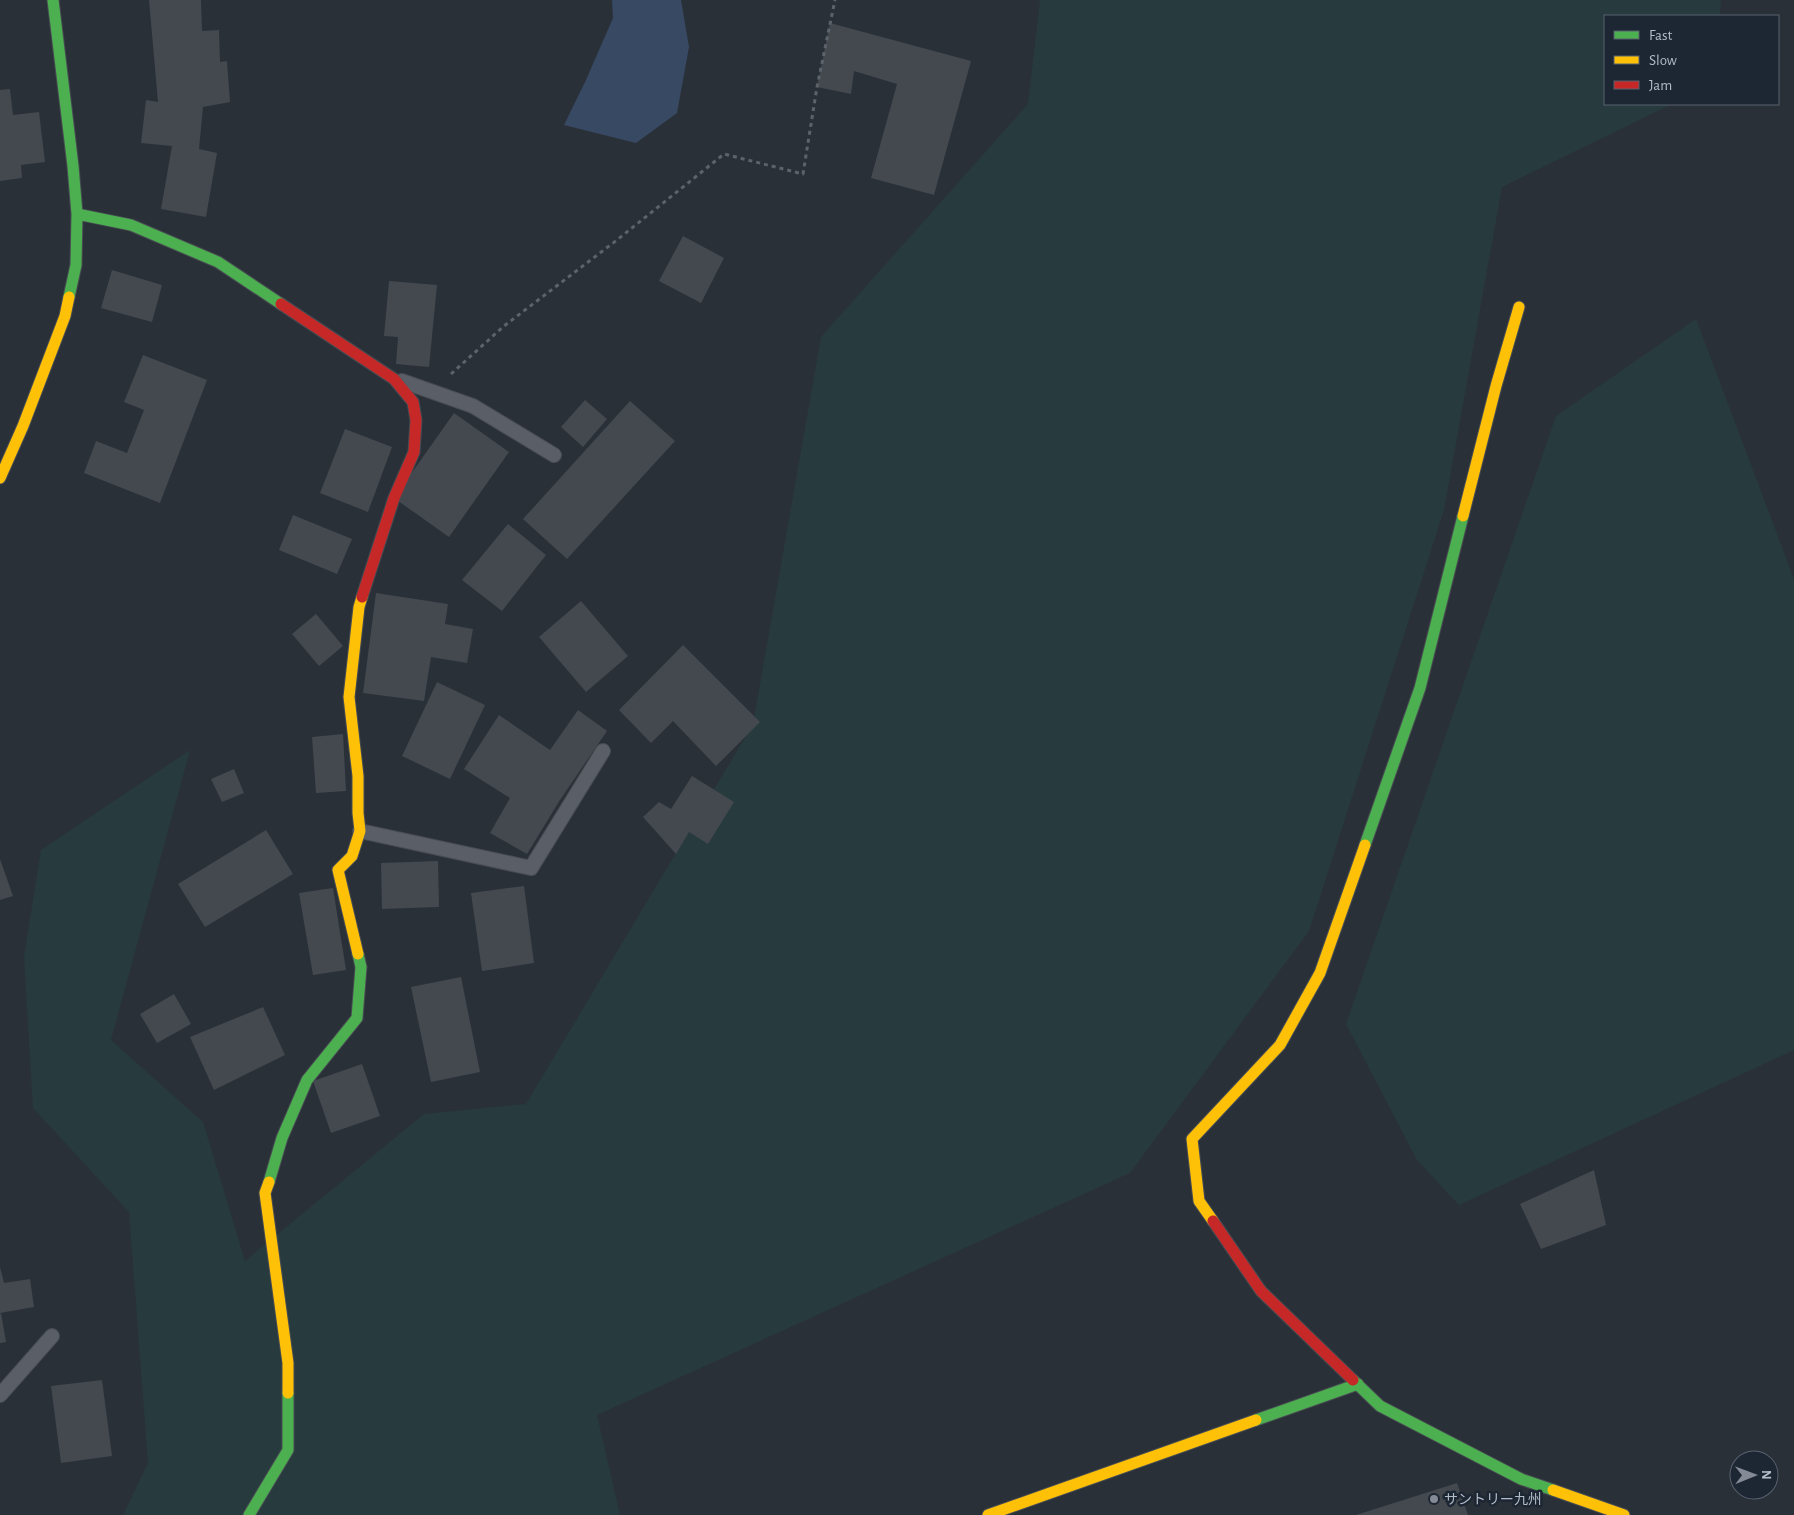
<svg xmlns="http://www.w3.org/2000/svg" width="1794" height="1515" viewBox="0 0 1794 1515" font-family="'Alegreya Sans','Noto Sans JP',sans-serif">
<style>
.green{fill:#273a3e}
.water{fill:#384963}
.building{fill:#444950}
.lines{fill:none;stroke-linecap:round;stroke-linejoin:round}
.lane-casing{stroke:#484c53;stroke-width:16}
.fast-casing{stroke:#484c53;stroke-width:13}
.slow-casing{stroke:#484c53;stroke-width:13}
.jam-casing{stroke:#484c53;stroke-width:13}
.path{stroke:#5d636a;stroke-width:3;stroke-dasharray:4 4;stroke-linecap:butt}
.lane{stroke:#5a5e66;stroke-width:14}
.fast{stroke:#4caf50;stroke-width:11}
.slow{stroke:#ffc107;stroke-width:11}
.jam{stroke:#c62828;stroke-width:11}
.poi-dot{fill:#848b96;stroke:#1d2633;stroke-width:2}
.labels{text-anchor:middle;stroke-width:5;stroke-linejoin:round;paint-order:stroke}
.poi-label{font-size:14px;fill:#b4bcc9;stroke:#1d2633;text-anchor:start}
</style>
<rect width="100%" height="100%" fill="#2a3038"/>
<path class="green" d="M 1040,0 L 1721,0 L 1720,16 L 1605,16 L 1605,104 L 1672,104 L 1502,187 L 1444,510 L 1309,931 L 1130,1173 L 597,1415 L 620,1515 L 123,1515 L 148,1463 L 129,1212 L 33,1108 L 24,957 L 41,850 L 190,750 L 111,1040 L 203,1122 L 245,1261 L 424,1114 L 526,1104 L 753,724 L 821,337 L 1028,104 Z
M 1696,319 L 1794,579 L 1794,1050 L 1459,1205 L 1417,1160 L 1346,1024 L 1556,416 Z"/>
<path class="water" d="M 612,0 L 681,0 L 689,47 L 677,113 L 636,143 L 564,125 L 586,80 L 613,18 Z"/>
<path class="building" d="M 149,0 L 201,0 L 202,31 L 219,30 L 220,62 L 227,61 L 230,102 L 203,107 L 199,149 L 217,153 L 206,217 L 161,209 L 172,146 L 141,143 L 146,100 L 158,102 Z
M 830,23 L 971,61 L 934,195 L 871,178 L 897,84 L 854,71 L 851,94 L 817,87 Z
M 10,89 L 13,115 L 39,112 L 45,162 L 21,165 L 22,178 L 0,181 L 0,90 Z
M 683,236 L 724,258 L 701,303 L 659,281 Z
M 112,270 L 162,285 L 152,322 L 101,308 Z
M 389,281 L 437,285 L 429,367 L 396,364 L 398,337 L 384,336 Z
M 143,355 L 207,380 L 160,503 L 84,473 L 96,441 L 127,453 L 144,410 L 124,402 Z
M 585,400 L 607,419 L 583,447 L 561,427 Z
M 630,401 L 675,441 L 567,559 L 523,519 Z
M 454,413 L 509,452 L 449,537 L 394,498 Z
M 345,429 L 392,447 L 368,512 L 320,493 Z
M 293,515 L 352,539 L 337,574 L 279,550 Z
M 508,524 L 546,555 L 502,611 L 462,580 Z
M 376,593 L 448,604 L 445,624 L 473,629 L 467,663 L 431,657 L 424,701 L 363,693 Z
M 581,601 L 628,656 L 586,692 L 539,637 Z
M 316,614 L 343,646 L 319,666 L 292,634 Z
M 683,645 L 760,722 L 716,766 L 673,721 L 651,743 L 619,710 Z
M 437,682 L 485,705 L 450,779 L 402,756 Z
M 578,710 L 607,731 L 560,800 L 527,854 L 490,833 L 510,798 L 464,769 L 499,715 L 550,750 Z
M 343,734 L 346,791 L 316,793 L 312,737 Z
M 234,769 L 244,793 L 222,802 L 211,779 Z
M 692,776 L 734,802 L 708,844 L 689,832 L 676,854 L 643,817 L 659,802 L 671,809 Z
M 266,830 L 293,874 L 205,927 L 178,884 Z
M 0,859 L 13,896 L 0,900 Z
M 438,861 L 439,907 L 382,909 L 381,863 Z
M 524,886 L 534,963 L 482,971 L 471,893 Z
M 333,888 L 346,970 L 313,975 L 299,893 Z
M 461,977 L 480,1072 L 431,1082 L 411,987 Z
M 174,994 L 191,1024 L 157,1043 L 140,1014 Z
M 263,1007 L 285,1055 L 214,1090 L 190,1037 Z
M 362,1064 L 380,1116 L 331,1133 L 313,1081 Z
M 1594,1170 L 1606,1225 L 1541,1249 L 1520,1204 Z
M 0,1267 L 4,1283 L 30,1279 L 34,1307 L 0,1313 Z
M 1,1313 L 6,1342 L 0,1343 L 0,1314 Z
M 102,1380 L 112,1456 L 61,1463 L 51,1386 Z
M 1457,1483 L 1468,1515 L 1356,1515 Z"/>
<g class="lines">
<g class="lane-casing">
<path id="lane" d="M 402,381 L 473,406 L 554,455
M 360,831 L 531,868 L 603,751
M 0,1395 L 52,1336"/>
</g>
<g class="fast-casing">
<path id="fast" d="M 53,0 L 73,166 L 77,214 L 76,265 L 69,297
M 77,214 L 131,225 L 218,262 L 281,304
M 1365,845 L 1420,688 L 1463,516
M 269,1182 L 282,1138 L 307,1080 L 357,1018 L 361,967 L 358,954
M 1353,1380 L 1380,1406 L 1521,1479 L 1553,1490
M 1256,1420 L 1358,1384
M 249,1515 L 288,1450 L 288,1393"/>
</g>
<g class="slow-casing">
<path id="slow" d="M 0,478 L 23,426 L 65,316 L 69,297
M 1463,516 L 1496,386 L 1519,307
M 358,954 L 338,870 L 352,856 L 360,831 L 358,813 L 358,776 L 349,697 L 359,607 L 362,597
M 269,1182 L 265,1193 L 288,1363 L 288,1393
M 1213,1221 L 1199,1201 L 1192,1139 L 1280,1045 L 1320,973 L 1365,845
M 1553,1490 L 1624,1515
M 988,1515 L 1256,1420"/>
</g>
<g class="jam-casing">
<path id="jam" d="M 281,304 L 394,379 L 413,402 L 416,420 L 414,452 L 394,498 L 362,597
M 1213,1221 L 1261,1291 L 1353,1380"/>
</g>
<path class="path" d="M 451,374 L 504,326 L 617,240 L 724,154 L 803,174 L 817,87 L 835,0"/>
<use href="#lane" class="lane"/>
<use href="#fast" class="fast"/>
<use href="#slow" class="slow"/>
<use href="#jam" class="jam"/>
</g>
<circle class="poi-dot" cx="1434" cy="1499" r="5"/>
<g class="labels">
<g class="poi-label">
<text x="1444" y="1504">サントリー九州</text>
</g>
</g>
<rect x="1604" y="15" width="175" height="90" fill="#1d2633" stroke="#59626f"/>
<rect x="1614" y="31" width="25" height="8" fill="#4caf50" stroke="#59626f"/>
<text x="1649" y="40" font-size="15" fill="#b4bcc9">Fast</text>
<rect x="1614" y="56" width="25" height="8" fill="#ffc107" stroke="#59626f"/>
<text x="1649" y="65" font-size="15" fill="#b4bcc9">Slow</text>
<rect x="1614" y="81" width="25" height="8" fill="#c62828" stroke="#59626f"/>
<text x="1649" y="90" font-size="15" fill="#b4bcc9">Jam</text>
<g transform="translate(1754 1475) rotate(89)"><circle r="24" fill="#1d2633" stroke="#59626f"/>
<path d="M0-4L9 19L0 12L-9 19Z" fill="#848b96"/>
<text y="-8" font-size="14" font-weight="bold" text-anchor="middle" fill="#b4bcc9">N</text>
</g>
</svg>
